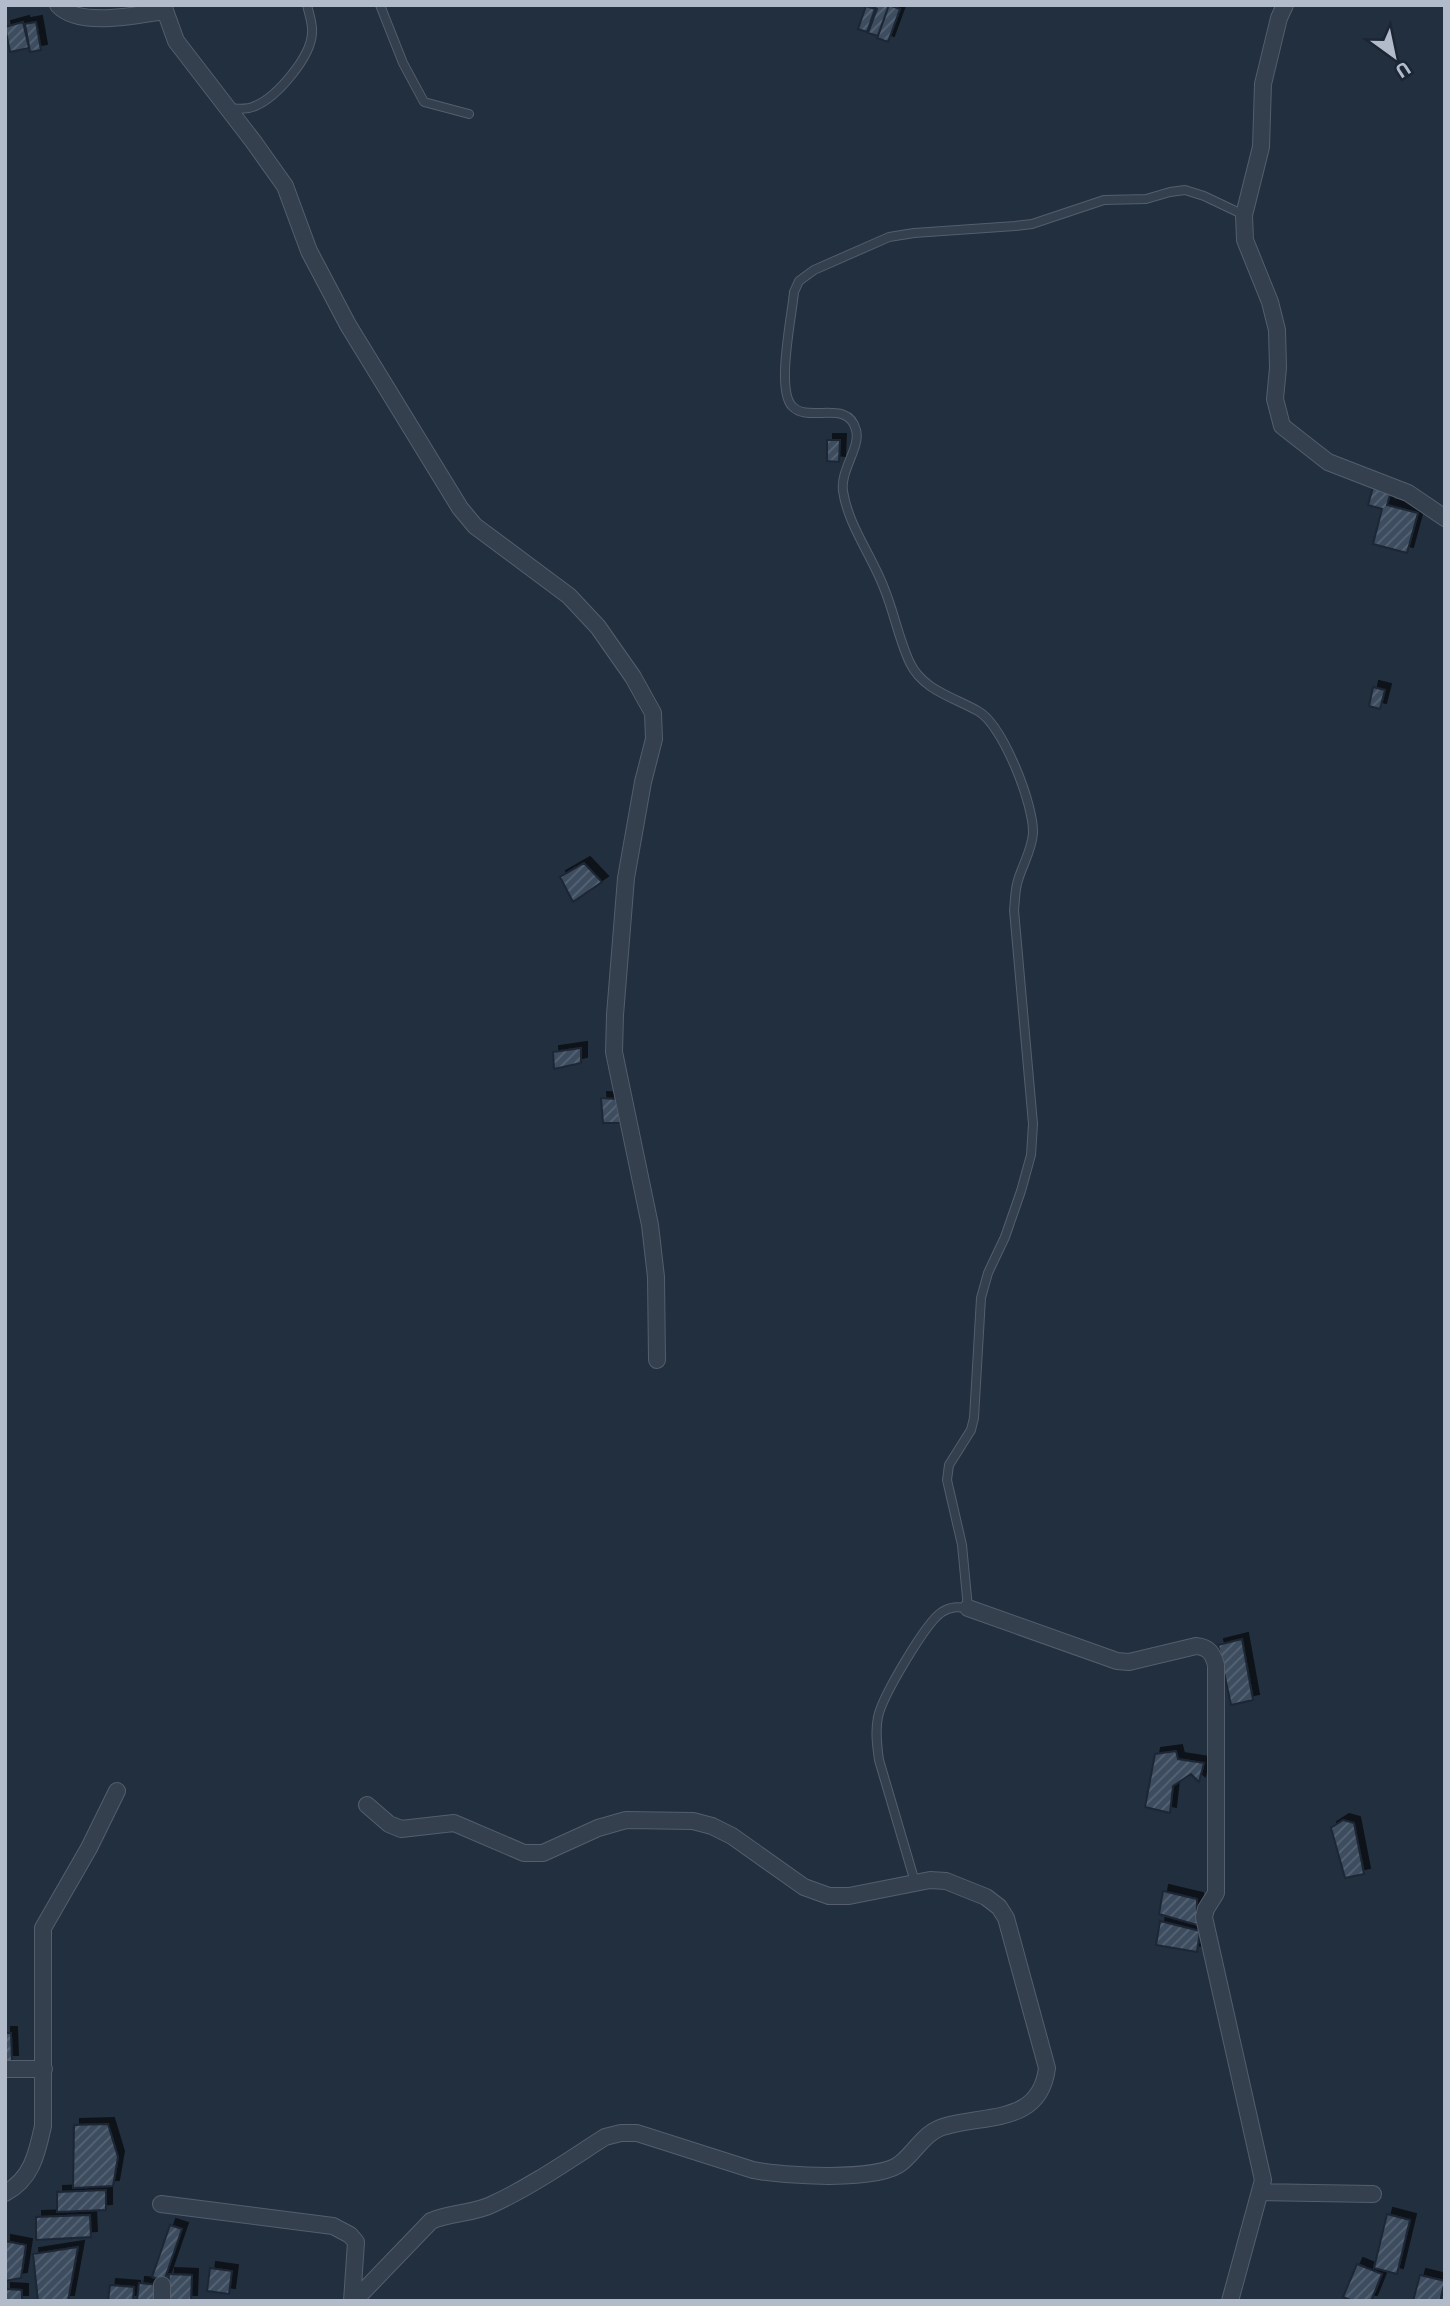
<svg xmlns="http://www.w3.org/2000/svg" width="1450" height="2306" viewBox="0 0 1450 2306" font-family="'Exo 2',sans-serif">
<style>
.building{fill:url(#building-hatch);stroke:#1d2736;stroke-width:2;filter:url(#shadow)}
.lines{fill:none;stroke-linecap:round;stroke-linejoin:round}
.lane-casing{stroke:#545e6d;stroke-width:10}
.street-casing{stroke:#545e6d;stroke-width:18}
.lane{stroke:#35404f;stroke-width:8}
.street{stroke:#35404f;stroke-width:16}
</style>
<defs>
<pattern id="building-hatch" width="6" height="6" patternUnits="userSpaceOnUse" patternTransform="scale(1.75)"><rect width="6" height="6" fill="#3d4d5f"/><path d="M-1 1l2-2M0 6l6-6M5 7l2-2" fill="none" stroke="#576575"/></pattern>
<filter id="shadow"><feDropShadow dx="6" dy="-6" stdDeviation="0" flood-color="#0009"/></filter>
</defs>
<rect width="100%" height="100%" fill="#212f3f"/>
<path class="building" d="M 871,5 L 889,5 L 878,36 L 868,33 L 877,9 Z
M 889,5 L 900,9 L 888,42 L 877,38 Z
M 866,6 L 875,9 L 867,32 L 858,29 Z
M 23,22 L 29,48 L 10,52 L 5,27 Z
M 36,22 L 41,50 L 30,52 L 25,24 Z
M 827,440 L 840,440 L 839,462 L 827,461 Z
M 1373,487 L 1391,491 L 1387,505 L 1418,513 L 1407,553 L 1373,544 L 1382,509 L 1368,505 Z
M 1373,687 L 1385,690 L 1380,709 L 1369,706 Z
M 584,863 L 602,882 L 573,902 L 560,877 Z
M 581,1048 L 581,1063 L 554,1069 L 553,1052 Z
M 601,1098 L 616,1099 L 621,1123 L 603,1123 Z
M 1242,1639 L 1253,1700 L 1231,1705 L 1218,1645 Z
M 1176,1751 L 1178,1759 L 1204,1763 L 1199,1782 L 1191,1774 L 1173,1786 L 1170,1813 L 1145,1807 L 1155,1754 Z
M 1343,1820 L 1354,1823 L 1364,1874 L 1345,1878 L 1331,1828 Z
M 1163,1891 L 1197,1899 L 1197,1925 L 1159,1914 Z
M 1160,1921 L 1200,1931 L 1197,1952 L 1156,1945 Z
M 5,2033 L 11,2033 L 12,2061 L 5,2061 Z
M 108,2124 L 118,2157 L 113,2186 L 73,2188 L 74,2125 Z
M 106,2190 L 106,2210 L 57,2212 L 57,2192 Z
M 1387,2214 L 1410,2220 L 1397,2274 L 1374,2268 Z
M 90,2215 L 91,2237 L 36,2240 L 36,2217 Z
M 170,2225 L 182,2229 L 164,2281 L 152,2277 Z
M 5,2241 L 26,2245 L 21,2278 L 5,2281 Z
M 78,2247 L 68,2301 L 38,2301 L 33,2254 Z
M 1357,2264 L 1382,2274 L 1371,2301 L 1353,2301 L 1343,2297 Z
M 210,2268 L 232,2271 L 229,2294 L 207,2291 Z
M 169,2274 L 192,2275 L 191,2301 L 167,2301 Z
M 1420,2275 L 1445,2281 L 1440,2301 L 1413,2301 Z
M 139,2283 L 159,2285 L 157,2301 L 137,2301 Z
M 110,2285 L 134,2287 L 133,2301 L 108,2301 Z
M 5,2289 L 22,2290 L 22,2301 L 5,2301 Z"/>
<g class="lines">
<g class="lane-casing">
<path id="lane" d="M 380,5 L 403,63 L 424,102 L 469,114
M 228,108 C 237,109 247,110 255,106 C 277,97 311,57 312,33 C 313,24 309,14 307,5
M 915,1882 L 879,1760 C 877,1746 875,1731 878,1717 C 882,1697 926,1622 942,1612 C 951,1606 958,1607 968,1608 L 962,1545 L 947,1480 L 949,1465 L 971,1430 L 974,1418 L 981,1298 L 988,1273 L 1005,1237 L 1021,1191 L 1031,1155 L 1033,1124 L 1014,910 C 1015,902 1015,892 1017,884 C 1021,867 1032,851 1033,833 C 1034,805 1003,725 978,711 C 953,697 923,690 910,663 C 899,640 894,612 884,588 C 872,556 848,525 843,491 C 840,470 861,447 856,430 C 848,398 808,424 792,406 C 776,389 792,316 794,292 L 799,281 L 814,270 L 889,237 L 914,233 L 1015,226 L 1032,224 L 1104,200 L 1146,199 L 1170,192 L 1185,190 L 1204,196 L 1244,215"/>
</g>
<g class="street-casing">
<path id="street" d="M 58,5 C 79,28 136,15 164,11
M 163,5 L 176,41 L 253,141 L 285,186 L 309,251 L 348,325 L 460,508 L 475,526 L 569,596 L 598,627 L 633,677 L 653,713 L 654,739 L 643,782 L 626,878 L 615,1015 L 614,1052 L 650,1225 L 656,1277 L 657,1360
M 1285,5 L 1279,18 L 1263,84 L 1261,147 L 1244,215 L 1245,240 L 1270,302 L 1277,330 L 1278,368 L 1275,399 L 1282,426 L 1328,462 L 1408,493 L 1445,518
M 968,1608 L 1117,1661 L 1129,1662 L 1196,1646 C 1209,1647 1213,1654 1216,1665 L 1216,1893 L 1206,1909 L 1204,1917 L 1263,2180 L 1230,2301
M 5,2069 L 44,2069
M 1261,2192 L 1373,2194
M 5,2193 C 32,2179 37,2153 43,2126 L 43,1928 L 89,1848 L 117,1791
M 161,2204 L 333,2226 L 350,2235 L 356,2242 L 352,2301
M 162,2285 L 162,2301
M 354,2301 L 431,2221 C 451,2212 474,2214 493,2204 C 532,2186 569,2160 605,2137 L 621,2133 L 637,2133 L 753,2170 C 783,2176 879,2182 901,2163 C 917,2150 925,2131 946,2126 C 988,2114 1040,2124 1047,2068 L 1006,1918 L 999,1907 L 986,1897 L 946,1881 L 930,1880 L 849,1896 L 829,1896 L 804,1887 L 732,1836 L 712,1826 L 693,1821 L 626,1820 L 598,1828 L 543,1853 L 524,1853 L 454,1823 L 401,1829 L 389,1824 L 367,1805"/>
</g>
<use href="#lane" class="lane"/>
<use href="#street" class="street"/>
</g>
<rect width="1450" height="2306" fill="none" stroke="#b1bbca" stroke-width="14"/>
<g transform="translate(1394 56) rotate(147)" stroke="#1b2534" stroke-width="5" paint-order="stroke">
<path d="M0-5L12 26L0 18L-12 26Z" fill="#b1bbca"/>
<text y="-10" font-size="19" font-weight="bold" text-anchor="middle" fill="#b1bbca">U</text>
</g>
</svg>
